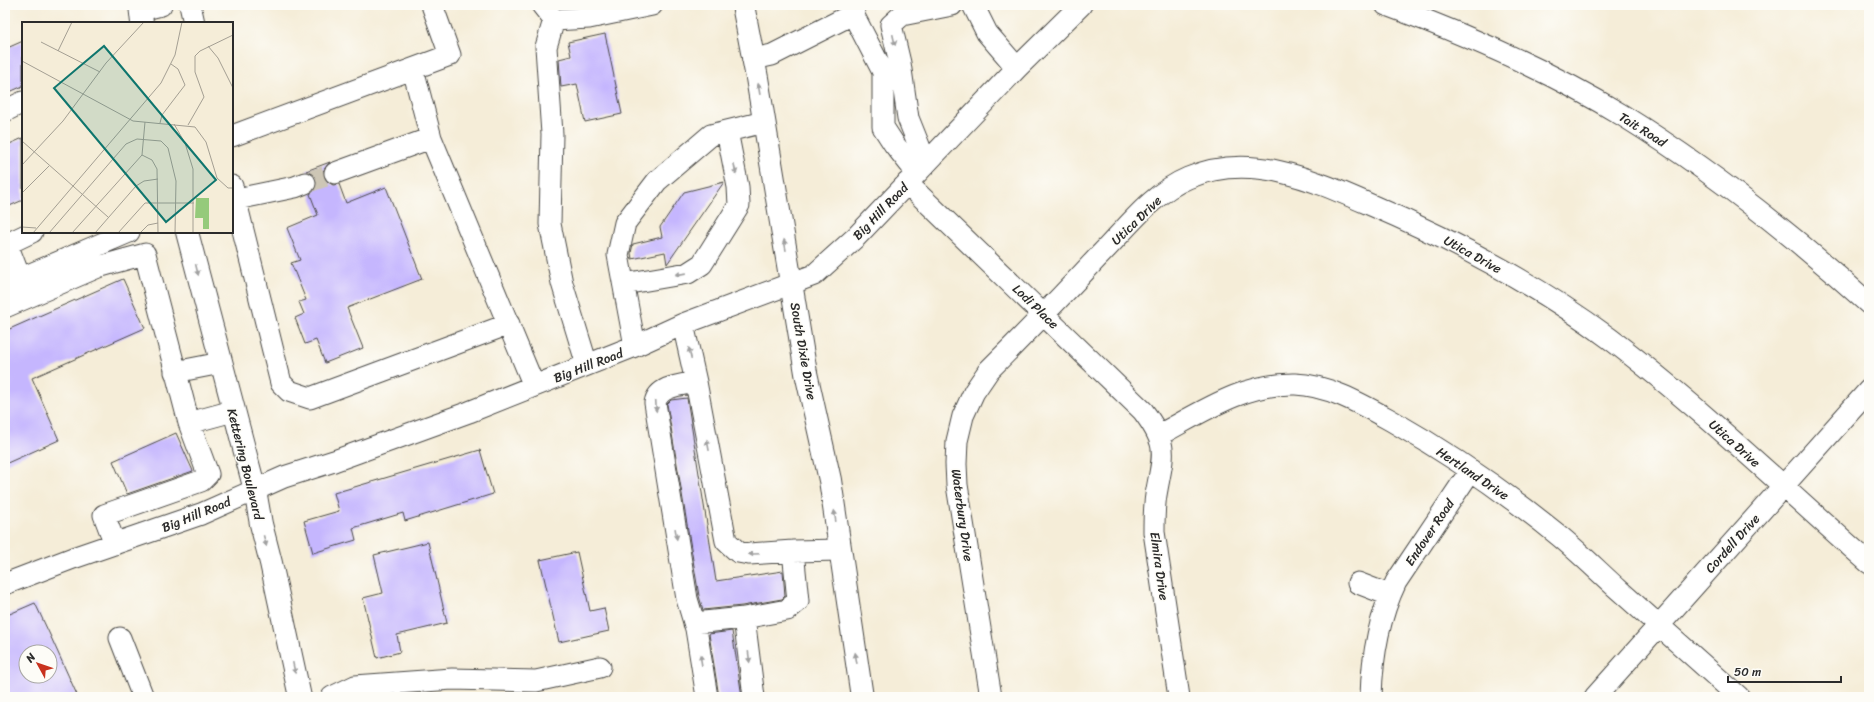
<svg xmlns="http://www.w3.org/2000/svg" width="1874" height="702" viewBox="0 0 1874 702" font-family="Sriracha,sans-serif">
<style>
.building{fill:#c5b6fe;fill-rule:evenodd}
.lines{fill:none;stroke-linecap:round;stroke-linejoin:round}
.minor-tunnel{stroke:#cdc6b5;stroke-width:21;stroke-dasharray:21 10;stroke-linecap:butt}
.minor-casing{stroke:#494845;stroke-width:23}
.major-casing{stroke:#494845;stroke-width:24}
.minor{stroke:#fff;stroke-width:21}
.major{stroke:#fff;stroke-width:22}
.oneway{fill:#a0a0a0}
.labels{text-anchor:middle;stroke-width:3;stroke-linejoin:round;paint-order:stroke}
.street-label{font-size:13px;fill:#2b2b2b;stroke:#fdfcf7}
.inset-road{fill:none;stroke:#a49f93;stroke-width:1}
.view{fill:#0f766e;fill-opacity:0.15;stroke:#0f766e;stroke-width:2}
.inset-edge{fill:none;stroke:#2b2b2b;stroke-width:2}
</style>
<rect width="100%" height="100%" fill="#fdfcf7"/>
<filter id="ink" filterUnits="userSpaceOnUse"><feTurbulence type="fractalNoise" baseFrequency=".025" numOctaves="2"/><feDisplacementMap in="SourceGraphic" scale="8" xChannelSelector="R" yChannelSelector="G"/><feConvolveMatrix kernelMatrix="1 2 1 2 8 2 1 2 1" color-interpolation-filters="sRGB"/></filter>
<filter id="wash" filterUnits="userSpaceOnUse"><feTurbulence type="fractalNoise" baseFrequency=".012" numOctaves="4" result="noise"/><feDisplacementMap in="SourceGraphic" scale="16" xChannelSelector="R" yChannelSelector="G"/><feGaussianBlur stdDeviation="0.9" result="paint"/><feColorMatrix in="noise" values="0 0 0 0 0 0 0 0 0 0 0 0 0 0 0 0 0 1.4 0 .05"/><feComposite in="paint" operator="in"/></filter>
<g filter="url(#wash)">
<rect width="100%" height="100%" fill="#f5edd8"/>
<g id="blocks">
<path class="building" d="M 605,34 L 622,114 L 585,122 L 577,84 L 561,87 L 559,59 L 571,56 L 568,42 Z
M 23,41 L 23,86 L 5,94 L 5,49 Z
M 23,138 L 23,200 L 5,208 L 5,146 Z
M 330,162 L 323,171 L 324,177 L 328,182 L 333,185 L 339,184 L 346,203 L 386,187 L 422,279 L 347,308 L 363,348 L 325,363 L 316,340 L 305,344 L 295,318 L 304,314 L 299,302 L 306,300 L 291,263 L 300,260 L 287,228 L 318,215 L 310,194 L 315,190 L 317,185 L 316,179 L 313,174 L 306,171 Z
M 724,182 L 667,264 L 665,252 L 632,259 L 631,253 L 633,244 L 662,237 L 660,227 L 684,192 Z
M 123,279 L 145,328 L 32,378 L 59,440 L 5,464 L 5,331 Z
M 687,398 L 716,581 L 783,571 L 785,596 L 782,599 L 742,606 L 703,610 L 699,596 L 667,404 L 671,400 Z
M 176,433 L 193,471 L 127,494 L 113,461 Z
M 480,450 L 493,494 L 405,521 L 403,513 L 353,528 L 356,540 L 313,553 L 304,521 L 339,511 L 334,493 Z
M 428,542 L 447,623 L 397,635 L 400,652 L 377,658 L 363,598 L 383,593 L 374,555 Z
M 577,552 L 590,611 L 604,608 L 609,631 L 559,642 L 540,560 Z
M 35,603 L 50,635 L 78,697 L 5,697 L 5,616 ZM 26,652 L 50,652 L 50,676 L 26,676 Z
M 732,631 L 742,697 L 719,697 L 709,634 Z"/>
</g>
</g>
<g filter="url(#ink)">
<use href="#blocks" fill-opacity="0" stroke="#494845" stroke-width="1"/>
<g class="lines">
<path class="minor-tunnel" d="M 305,183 L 335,173"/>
<g class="minor-casing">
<path id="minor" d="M 190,5 L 194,23
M 542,5 L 554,20 L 589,18 L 652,5
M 973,5 L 987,33 L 1017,68
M 1386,5 C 1467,35 1548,70 1622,115 C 1711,170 1792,234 1869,304
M 141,10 L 161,5
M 853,14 L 883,72 L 883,127 L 894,144 L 917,173
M 554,20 L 546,47 L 552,134 L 550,224 L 562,283 L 587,365
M 753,59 L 772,55 L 853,14 L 855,5
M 413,69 L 431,138
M 5,111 L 23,102
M 232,136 L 450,55 L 432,5
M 926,163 L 908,118 L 900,63 L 891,25 L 902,15 L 952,5
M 335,173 L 431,138 L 534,386
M 907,183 L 1143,411 C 1170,447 1163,454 1156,495 C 1154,507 1154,519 1154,532 L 1179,697
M 232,186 L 281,383 L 289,391 L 310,398 L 509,324
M 232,200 L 295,187 L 305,183
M 20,278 L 7,244 L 32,232
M 624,284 L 688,273 L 702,264 L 739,205 L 738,187 L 727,131
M 5,285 L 129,232
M 5,307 L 98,267 L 145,254 L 189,423 L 233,411
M 683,324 L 696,382 L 726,541 L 738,552 L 749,554 L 793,551
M 635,346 L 618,255 L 625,223 L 657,181 L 711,135 L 764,122
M 175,372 L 221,363
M 696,382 C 681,385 658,386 655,403 L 687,599 L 696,629 L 707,697
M 1159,435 C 1202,412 1244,383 1295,384 C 1329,385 1363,405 1392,421 C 1450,454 1505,492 1557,534 C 1578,551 1598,571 1619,590 C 1659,626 1699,661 1739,697
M 115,544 L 104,515 L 201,481 L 208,474 L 189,423
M 1358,583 L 1389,595
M 5,584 L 73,558 L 201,514 L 284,477 L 334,461 L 469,412 L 635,346 L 683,324 L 814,275 L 856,237 L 1017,68 L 1081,5
M 744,618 L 754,697
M 694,623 L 744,618 L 787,610 L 798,601 L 793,551 L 840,550
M 120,638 L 143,697
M 332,697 L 355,686 L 452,679 L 536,681 L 600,667
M 991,697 L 957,485 L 956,464 L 957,441 L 963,416 L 974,392 L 989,370 C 1026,333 1063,295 1099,256 C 1126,229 1152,193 1188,178 C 1250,151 1314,180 1371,205 C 1455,241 1536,284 1609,338 C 1700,407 1783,487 1869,563
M 1371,697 C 1372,658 1379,617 1396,582 L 1471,470
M 1595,697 L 1869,390"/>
</g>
<g class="major-casing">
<path id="major" d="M 140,5 L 142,23
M 743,5 L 757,78 L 806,373 L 830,480 L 862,697
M 187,232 L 255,490 L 261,524 L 271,563 L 300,697"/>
</g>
<use href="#minor" class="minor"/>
<use href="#major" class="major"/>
</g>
<defs><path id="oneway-solid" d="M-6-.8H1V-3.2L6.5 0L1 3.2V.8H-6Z"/></defs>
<g class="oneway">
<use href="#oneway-solid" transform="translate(894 40) rotate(77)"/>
<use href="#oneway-solid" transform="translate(759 89) rotate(-99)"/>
<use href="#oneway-solid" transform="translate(735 169) rotate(79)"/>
<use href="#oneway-solid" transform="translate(785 245) rotate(-100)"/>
<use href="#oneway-solid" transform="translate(197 270) rotate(76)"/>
<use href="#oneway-solid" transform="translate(681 274) rotate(171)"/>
<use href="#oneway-solid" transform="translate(690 353) rotate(-103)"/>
<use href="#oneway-solid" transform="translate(656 406) rotate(87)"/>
<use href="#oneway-solid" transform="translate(708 445) rotate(-101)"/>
<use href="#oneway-solid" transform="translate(835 516) rotate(-98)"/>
<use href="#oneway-solid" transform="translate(676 534) rotate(81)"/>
<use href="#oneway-solid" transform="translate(265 541) rotate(75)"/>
<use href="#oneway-solid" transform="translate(754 554) rotate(178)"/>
<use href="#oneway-solid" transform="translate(749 657) rotate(83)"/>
<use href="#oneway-solid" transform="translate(856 658) rotate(-99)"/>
<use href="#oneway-solid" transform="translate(701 660) rotate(-99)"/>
<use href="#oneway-solid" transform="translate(294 668) rotate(78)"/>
</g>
</g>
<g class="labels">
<g class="street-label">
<text transform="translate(1643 129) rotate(32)" y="5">Tait Road</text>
<text transform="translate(880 211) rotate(-46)" y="5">Big Hill Road</text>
<text transform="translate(1136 220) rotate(-44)" y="5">Utica Drive</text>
<text transform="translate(1473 254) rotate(29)" y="5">Utica Drive</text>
<text transform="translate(1036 306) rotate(44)" y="5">Lodi Place</text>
<text transform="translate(804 351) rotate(80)" y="5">South Dixie Drive</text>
<text transform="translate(588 365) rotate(-21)" y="5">Big Hill Road</text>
<text transform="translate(1735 443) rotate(42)" y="5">Utica Drive</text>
<text transform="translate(246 464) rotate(76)" y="5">Kettering Boulevard</text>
<text transform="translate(1473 473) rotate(34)" y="5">Hertland Drive</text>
<text transform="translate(196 514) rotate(-22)" y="5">Big Hill Road</text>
<text transform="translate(963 515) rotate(82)" y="5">Waterbury Drive</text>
<text transform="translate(1429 532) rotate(-56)" y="5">Endover Road</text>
<text transform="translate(1732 543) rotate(-48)" y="5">Cordell Drive</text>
<text transform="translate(1160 566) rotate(82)" y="5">Elmira Drive</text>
</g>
</g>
<g transform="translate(22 22)">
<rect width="211" height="211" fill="#f5edd8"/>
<path d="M 174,176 L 187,176 L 187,207 L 181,207 L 181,196 L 173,196 Z" fill="#95ca7b"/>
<path class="inset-road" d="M 19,20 L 78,50M 186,24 L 196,36 L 211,66M 36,29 L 50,0M 0,39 L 111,99 L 173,105 L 184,120 L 195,156 L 206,166 L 211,166M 138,101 L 140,93 L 163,63 L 156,47 L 149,42M 152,102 L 163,121 L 171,147 L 171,211M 166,103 L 182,75 L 173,50 L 173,34 L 178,29 L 211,13M 0,119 L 86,195M 120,133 L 130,138 L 135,147 L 136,211M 120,133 L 123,100M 0,143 L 41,99 L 84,41 L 122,0M 0,171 L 27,144M 0,205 L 14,206M 11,211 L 139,61 L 153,33 L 160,0M 27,211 L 104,122 L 115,117 L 139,119 L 146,126 L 154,159 L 153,211M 50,211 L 120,133M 73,211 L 114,164 L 122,159 L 136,157M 96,211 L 123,181 L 172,181M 118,211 L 126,203 L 136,201"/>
<path class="view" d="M 82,24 L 194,158 L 144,200 L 32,66 Z"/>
<rect width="211" height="211" class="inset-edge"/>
</g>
<rect width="1874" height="702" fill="none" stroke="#fdfcf7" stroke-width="20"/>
<g transform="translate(38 664) rotate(310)"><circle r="19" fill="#fdfcf7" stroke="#a9a8a5"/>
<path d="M0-3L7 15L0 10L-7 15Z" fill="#c8321e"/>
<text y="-6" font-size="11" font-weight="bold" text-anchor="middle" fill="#2b2b2b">N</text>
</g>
<path d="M1728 676v6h113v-6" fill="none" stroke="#2b2b2b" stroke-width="2"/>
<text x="1734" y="676" font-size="12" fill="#2b2b2b" stroke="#fdfcf7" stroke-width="3" paint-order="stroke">50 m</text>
</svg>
